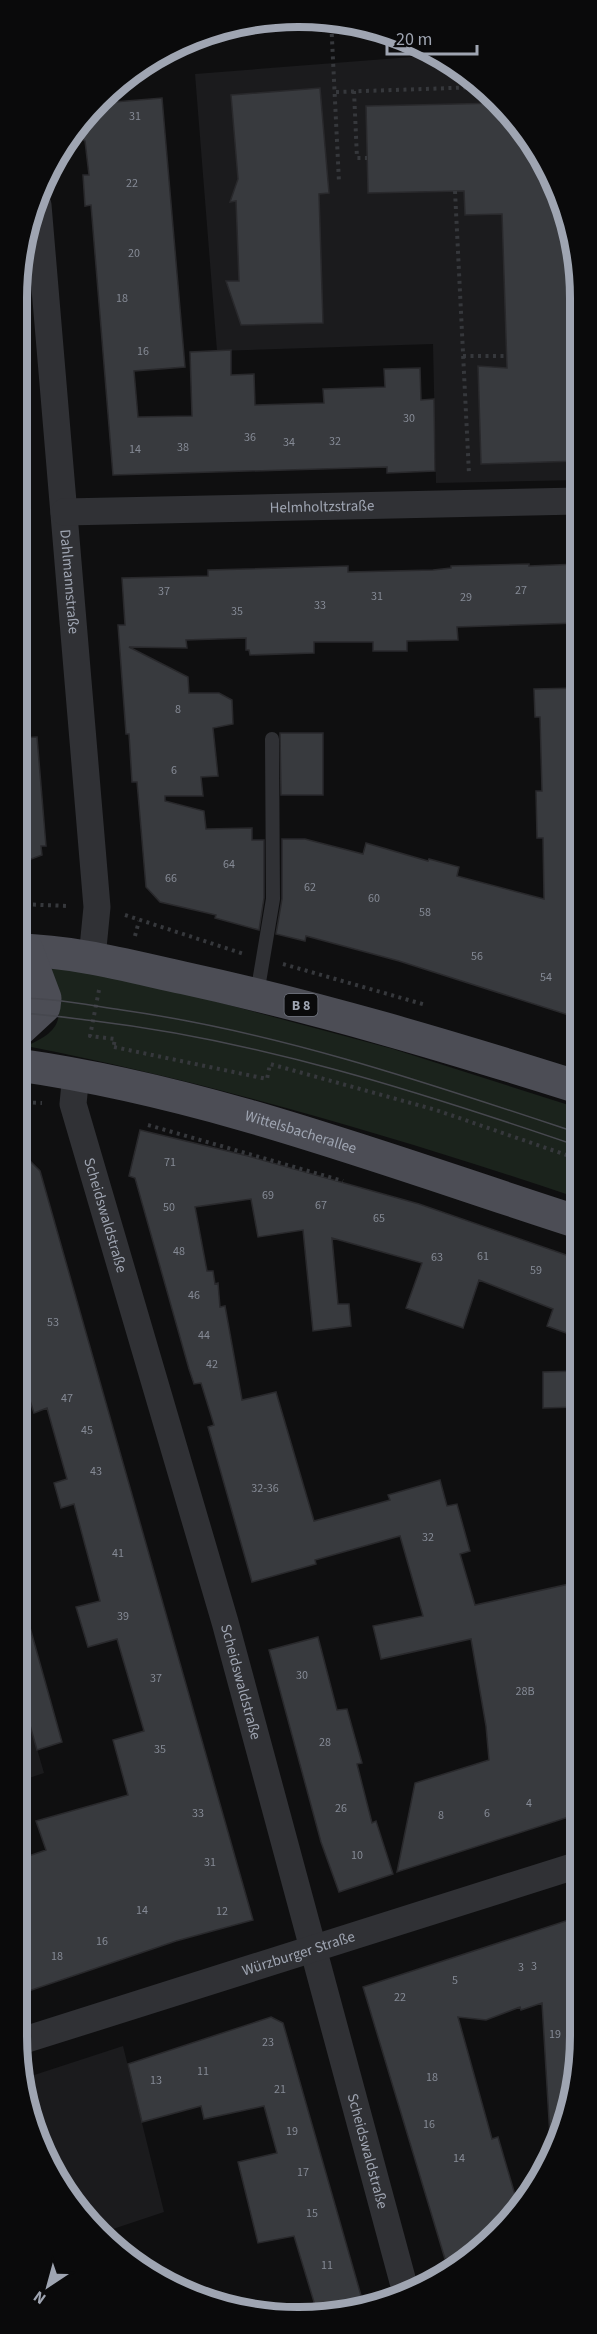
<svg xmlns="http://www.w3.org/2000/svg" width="597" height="2334" viewBox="0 0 597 2334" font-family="'Source Sans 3',sans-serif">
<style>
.built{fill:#1b1b1d}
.green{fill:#1b231c}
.building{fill:#383a3e;stroke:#29292c;stroke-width:1.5}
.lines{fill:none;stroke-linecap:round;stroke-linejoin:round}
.path{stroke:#36383c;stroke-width:4;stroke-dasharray:3 4.5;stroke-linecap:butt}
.service{stroke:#303135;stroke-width:14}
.minor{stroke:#303135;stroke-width:27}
.primary{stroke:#4c4d55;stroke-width:33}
.tram{stroke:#47484f;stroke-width:1.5}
.labels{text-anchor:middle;stroke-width:5;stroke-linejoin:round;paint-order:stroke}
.number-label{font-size:12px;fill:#858a95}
.shield{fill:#0a0a0b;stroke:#727680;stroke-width:1.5}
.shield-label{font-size:14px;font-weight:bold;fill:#9fa5b2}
.street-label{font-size:15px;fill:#9fa5b2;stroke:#0a0a0b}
.rim{fill:none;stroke:#9fa5b2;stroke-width:8}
</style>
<rect width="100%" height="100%" fill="#0f0f10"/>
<path class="built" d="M 437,55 L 498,99 L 552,174 L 578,262 L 578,480 L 436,483 L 433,344 L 217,351 L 195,74 Z
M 17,1679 L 44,1773 L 17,1782 Z
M 123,2046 L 164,2212 L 101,2233 L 87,2222 L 38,2143 L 25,2078 Z"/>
<path class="green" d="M 51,965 L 124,977 L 393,1049 L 578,1108 L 578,1198 C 397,1137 214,1083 26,1046 C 77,1025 54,1006 51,965 Z"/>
<path class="building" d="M 320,88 L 329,193 L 319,194 L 323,323 L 241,325 L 226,281 L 239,281 L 236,201 L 230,202 L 238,179 L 231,95 Z
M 162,98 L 185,367 L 134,371 L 138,417 L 192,416 L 190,352 L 231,350 L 231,375 L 254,374 L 255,405 L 324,403 L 323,389 L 385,387 L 384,369 L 420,368 L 421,400 L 434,399 L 435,471 L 387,473 L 387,467 L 113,475 L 91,205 L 85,206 L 83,175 L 89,175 L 85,141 L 74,134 L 102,103 Z
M 501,103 L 552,174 L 578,262 L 578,461 L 481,464 L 478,366 L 507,368 L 502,214 L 465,215 L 464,191 L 368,193 L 366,106 Z
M 529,564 L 529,566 L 578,564 L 578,623 L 457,627 L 458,640 L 407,641 L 407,651 L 373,651 L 373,642 L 314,642 L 314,653 L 250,655 L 249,650 L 246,650 L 246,638 L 186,640 L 187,648 L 129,647 L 188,677 L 189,693 L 219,693 L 232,700 L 233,724 L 213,728 L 218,776 L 201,777 L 203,796 L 165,796 L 165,801 L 204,811 L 206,829 L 252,828 L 252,840 L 264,840 L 264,898 L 259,930 L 215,918 L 216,915 L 160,902 L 146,887 L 137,782 L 132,782 L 129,734 L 126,734 L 118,625 L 125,625 L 122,578 L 208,576 L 208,570 L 348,566 L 348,572 L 433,570 L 451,568 L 451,566 Z
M 578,688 L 578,1018 L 399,961 L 306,936 L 305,941 L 276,934 L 282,899 L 282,839 L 305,839 L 363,854 L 366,843 L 428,861 L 429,859 L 459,867 L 457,876 L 544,899 L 543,838 L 537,838 L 536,791 L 542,791 L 540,717 L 535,717 L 534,689 Z
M 280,733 L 323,733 L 323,795 L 281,795 Z
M 37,737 L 46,846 L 41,846 L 42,855 L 18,864 L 18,738 Z
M 140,1130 L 248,1156 L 419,1204 L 572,1257 L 575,1249 L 578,1250 L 578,1318 L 576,1317 L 569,1334 L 547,1326 L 553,1309 L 479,1280 L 463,1328 L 406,1308 L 422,1263 L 332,1238 L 338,1304 L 349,1304 L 351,1326 L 313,1331 L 303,1230 L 258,1237 L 251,1199 L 195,1207 L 207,1271 L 213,1271 L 215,1284 L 218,1283 L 220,1307 L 225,1306 L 242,1400 L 276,1392 L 314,1521 L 390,1500 L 388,1495 L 440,1480 L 447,1506 L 457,1504 L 470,1551 L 460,1554 L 475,1605 L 578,1582 L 578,1814 L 397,1872 L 415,1783 L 489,1760 L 486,1726 L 471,1639 L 381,1659 L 373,1626 L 423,1616 L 400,1536 L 315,1560 L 316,1564 L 252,1582 L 208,1427 L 214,1425 L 201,1383 L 194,1384 L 189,1369 L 135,1178 L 129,1176 Z
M 18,1149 L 40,1171 L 253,1920 L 176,1941 L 17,1995 L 17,1860 L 46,1850 L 36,1821 L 128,1795 L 113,1740 L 144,1731 L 117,1639 L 88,1647 L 76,1607 L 100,1601 L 74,1504 L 61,1508 L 54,1483 L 67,1479 L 47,1408 L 34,1413 L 17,1360 L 17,1326 L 29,1322 L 18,1292 Z
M 578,1371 L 578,1407 L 543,1408 L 543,1372 Z
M 24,1606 L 62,1742 L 37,1750 L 17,1679 L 17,1607 Z
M 318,1637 L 337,1710 L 347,1709 L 362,1763 L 357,1764 L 372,1823 L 376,1821 L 393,1874 L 339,1892 L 321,1842 L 269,1650 Z
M 578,1917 L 578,2073 L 551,2153 L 542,2003 L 521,2010 L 520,2007 L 486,2020 L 458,2017 L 492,2139 L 498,2137 L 518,2205 L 477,2251 L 445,2259 L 363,1987 Z
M 271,2017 L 283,2023 L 364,2306 L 317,2312 L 294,2236 L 258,2243 L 238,2162 L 277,2153 L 264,2106 L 204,2119 L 201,2106 L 142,2122 L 128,2064 Z"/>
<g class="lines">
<path class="path" d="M 331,19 L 339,182
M 354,91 L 357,158 L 367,158
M 336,92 L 481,87
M 455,191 L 469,474
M 572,355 L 578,354
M 463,356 L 507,356
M 18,904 L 68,906
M 125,915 L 244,954
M 135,936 L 139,921
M 283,964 L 426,1005
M 99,990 L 90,1036 L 115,1039 L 113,1049
M 114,1047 L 267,1079 L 270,1064 L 436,1110 L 578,1159
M 18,1102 L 42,1103
M 148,1125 L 343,1181
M 117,2245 L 122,2244 L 123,2250"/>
<path class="service" d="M 257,994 L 273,899 L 272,739"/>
<g class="minor">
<path id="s1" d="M 38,205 L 97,907 L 92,958"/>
<path id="s2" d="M 64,512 L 578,501"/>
<path id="s3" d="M 76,1073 L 73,1104 L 225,1622 L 406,2293"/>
<path id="s4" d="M 18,2042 L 578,1865"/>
</g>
<g class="primary">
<path d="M 18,950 C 74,951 129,966 184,978 C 317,1007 448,1046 578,1087"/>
<path d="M 18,1031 L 44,1007 L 45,998 L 27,950"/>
<path id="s5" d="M 18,1065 C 210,1092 394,1163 578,1222"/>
</g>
<path class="tram" d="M 18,998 C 53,998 87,1005 122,1010 C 278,1032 428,1083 578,1133
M 18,1013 C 44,1014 69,1018 95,1021 C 261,1041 420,1092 578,1146"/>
</g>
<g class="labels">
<g class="number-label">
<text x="135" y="120">31</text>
<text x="132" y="187">22</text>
<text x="134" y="257">20</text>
<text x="122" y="302">18</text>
<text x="143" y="355">16</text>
<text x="409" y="422">30</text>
<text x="250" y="441">36</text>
<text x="335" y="445">32</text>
<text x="289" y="446">34</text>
<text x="183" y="451">38</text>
<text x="135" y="453">14</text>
<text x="521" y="594">27</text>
<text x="164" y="595">37</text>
<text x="377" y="600">31</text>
<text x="466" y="601">29</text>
<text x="320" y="609">33</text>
<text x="237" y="615">35</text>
<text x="178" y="713">8</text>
<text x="174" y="774">6</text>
<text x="229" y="868">64</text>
<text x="171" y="882">66</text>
<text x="310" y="891">62</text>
<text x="374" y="902">60</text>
<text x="425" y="916">58</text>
<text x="477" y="960">56</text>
<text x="546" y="981">54</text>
<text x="170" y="1166">71</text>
<text x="268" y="1199">69</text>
<text x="321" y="1209">67</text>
<text x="169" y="1211">50</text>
<text x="379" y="1222">65</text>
<text x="179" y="1255">48</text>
<text x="483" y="1260">61</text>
<text x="437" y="1261">63</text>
<text x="536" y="1274">59</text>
<text x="194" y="1299">46</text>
<text x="53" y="1326">53</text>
<text x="204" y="1339">44</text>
<text x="212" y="1368">42</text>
<text x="67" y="1402">47</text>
<text x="87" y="1434">45</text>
<text x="96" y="1475">43</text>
<text x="265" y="1492">32-36</text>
<text x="428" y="1541">32</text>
<text x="118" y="1557">41</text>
<text x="123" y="1620">39</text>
<text x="302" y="1679">30</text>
<text x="156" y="1682">37</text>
<text x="525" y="1695">28B</text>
<text x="325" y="1746">28</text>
<text x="160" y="1753">35</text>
<text x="529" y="1807">4</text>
<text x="341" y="1812">26</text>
<text x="198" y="1817">33</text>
<text x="487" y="1817">6</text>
<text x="441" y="1819">8</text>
<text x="357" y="1859">10</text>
<text x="210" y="1866">31</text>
<text x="142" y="1914">14</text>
<text x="222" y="1915">12</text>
<text x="102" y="1945">16</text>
<text x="57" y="1960">18</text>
<text x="534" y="1970">3</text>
<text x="521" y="1971">3</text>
<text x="455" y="1984">5</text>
<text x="400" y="2001">22</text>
<text x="555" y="2038">19</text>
<text x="268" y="2046">23</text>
<text x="203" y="2075">11</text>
<text x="432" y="2081">18</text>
<text x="156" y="2084">13</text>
<text x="280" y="2093">21</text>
<text x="429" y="2128">16</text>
<text x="292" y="2135">19</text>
<text x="459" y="2162">14</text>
<text x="303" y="2176">17</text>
<text x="312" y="2217">15</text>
<text x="327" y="2269">11</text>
</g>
<rect class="shield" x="284.5" y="994" width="33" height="22" rx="4.5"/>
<g class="shield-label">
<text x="301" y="1010">B 8</text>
</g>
<g class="street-label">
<text dy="5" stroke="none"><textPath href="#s2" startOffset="258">Helmholtzstraße</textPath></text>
<text dy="5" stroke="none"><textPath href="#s1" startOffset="378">Dahlmannstraße</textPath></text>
<text dy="5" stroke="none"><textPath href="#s5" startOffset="291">Wittelsbacherallee</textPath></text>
<text dy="5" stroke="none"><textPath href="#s3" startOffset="147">Scheidswaldstraße</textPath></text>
<text dy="5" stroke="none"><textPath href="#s3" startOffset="633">Scheidswaldstraße</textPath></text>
<text dy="5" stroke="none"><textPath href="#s4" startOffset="294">Würzburger Straße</textPath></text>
<text dy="5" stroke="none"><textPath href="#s3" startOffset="1119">Scheidswaldstraße</textPath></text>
</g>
</g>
<path d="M0 0H597V2334H0ZM298 27H299A271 271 0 0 1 570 298V2036A271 271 0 0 1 299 2307H298A271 271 0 0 1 27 2036V298A271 271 0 0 1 298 27Z" fill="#0a0a0b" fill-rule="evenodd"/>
<path class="rim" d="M298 27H299A271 271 0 0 1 570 298V2036A271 271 0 0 1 299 2307H298A271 271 0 0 1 27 2036V298A271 271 0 0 1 298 27Z"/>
<g transform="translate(48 2286) rotate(216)" stroke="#0a0a0b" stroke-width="4.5" paint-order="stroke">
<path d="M0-4.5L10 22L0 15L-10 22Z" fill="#9fa5b2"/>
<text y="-9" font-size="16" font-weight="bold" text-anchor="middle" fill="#9fa5b2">N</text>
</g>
<path d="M387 45v9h90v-9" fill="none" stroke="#9fa5b2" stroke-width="3"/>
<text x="396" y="45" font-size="18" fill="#9fa5b2" stroke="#0a0a0b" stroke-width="4.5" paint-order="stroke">20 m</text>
</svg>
